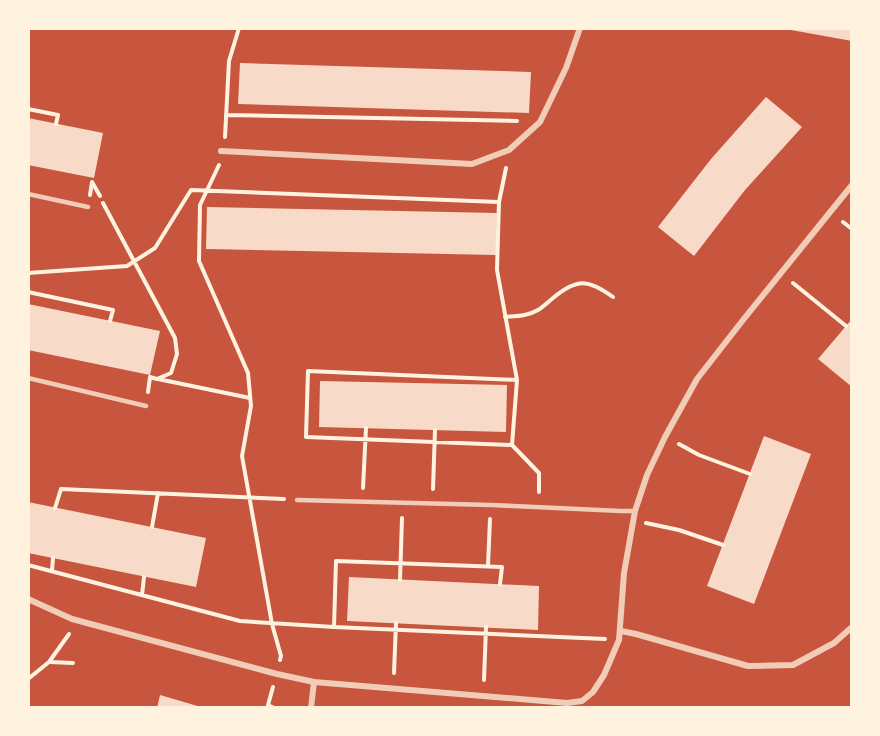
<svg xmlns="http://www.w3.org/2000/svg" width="880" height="736" viewBox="0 0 880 736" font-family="Overpass,sans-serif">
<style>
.building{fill:#f7dbc8}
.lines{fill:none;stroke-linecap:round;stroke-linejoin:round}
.path{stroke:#fff3e0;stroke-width:4}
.service{stroke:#f1ccb7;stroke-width:4.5}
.minor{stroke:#f1ccb7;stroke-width:6}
</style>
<rect width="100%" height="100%" fill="#c8553d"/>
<path class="building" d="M 792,28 L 852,28 L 852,41 L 791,30 Z
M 240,63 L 531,72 L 529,113 L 238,104 Z
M 766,97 L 802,127 L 745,190 L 694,256 L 658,227 L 711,159 Z
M 28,118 L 103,133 L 94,178 L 28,165 Z
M 207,207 L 497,213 L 496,255 L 206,249 Z
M 28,304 L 160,331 L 150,375 L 28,350 Z
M 852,319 L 852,387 L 818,359 Z
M 320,381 L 507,385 L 506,432 L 319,427 Z
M 764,436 L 811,454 L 754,604 L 707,586 Z
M 28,502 L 206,538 L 196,587 L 28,553 Z
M 349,577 L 539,586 L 538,630 L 347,621 Z
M 160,695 L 201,707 L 201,708 L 157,708 Z"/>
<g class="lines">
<path class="path" d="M 28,109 L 58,115 L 56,124
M 227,115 L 517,121
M 225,137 L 229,61 L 239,28
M 219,165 L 200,205 L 199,261 L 248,373 L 251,406 L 242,456 L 272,624 L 281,656 L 280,660
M 506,168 L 499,202 L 497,270 L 517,380 L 512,445 L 539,473 L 539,492
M 90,195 L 92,182 L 100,196
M 103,203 L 175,338 L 177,354 L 171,373 L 157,379 L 150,377 L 148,392
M 843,222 L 852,229
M 28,273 L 127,266 L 155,248 L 191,190 L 499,202
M 793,283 L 846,326
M 28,292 L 113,310 L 110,321
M 505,317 C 516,316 528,316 538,310 C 543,307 548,302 553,298 C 577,278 588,279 613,297
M 158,379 L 250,398
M 679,444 L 699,455 L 750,474
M 512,445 L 306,437 L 308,371 L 517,380
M 363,488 L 366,428
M 433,489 L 435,430
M 55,508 L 61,489 L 284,499
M 646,523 L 679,530 L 723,545
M 152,527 L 158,493
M 28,565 L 240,621 L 334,627 L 605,639
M 488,566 L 490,519
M 52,571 L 53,558
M 400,580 L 402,518
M 142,595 L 144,577
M 334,627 L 336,561 L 502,567 L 500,584
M 50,662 L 73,663
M 394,673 L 396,623
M 28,679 L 49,662 L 69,634
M 484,680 L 486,627
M 273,687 L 268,705 L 274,708"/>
<path class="service" d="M 28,194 L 88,207
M 28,378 L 146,406
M 297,500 L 491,505 L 621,511 L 635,511"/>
<path class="minor" d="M 221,151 L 472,164 L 509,150 L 540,122 L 566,68 L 580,28
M 28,599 L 72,619 L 277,674 L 314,682 L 567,703 L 582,701 L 593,692 L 604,675 L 619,640 L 624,573 L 635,511 L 647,475 L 665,437 L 697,379 L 743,320 L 852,185
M 621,631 L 636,634 L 748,666 L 793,665 L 834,643 L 852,627
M 311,708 L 314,682"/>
</g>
<rect width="880" height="736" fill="none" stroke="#fff3e0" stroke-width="60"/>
</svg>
